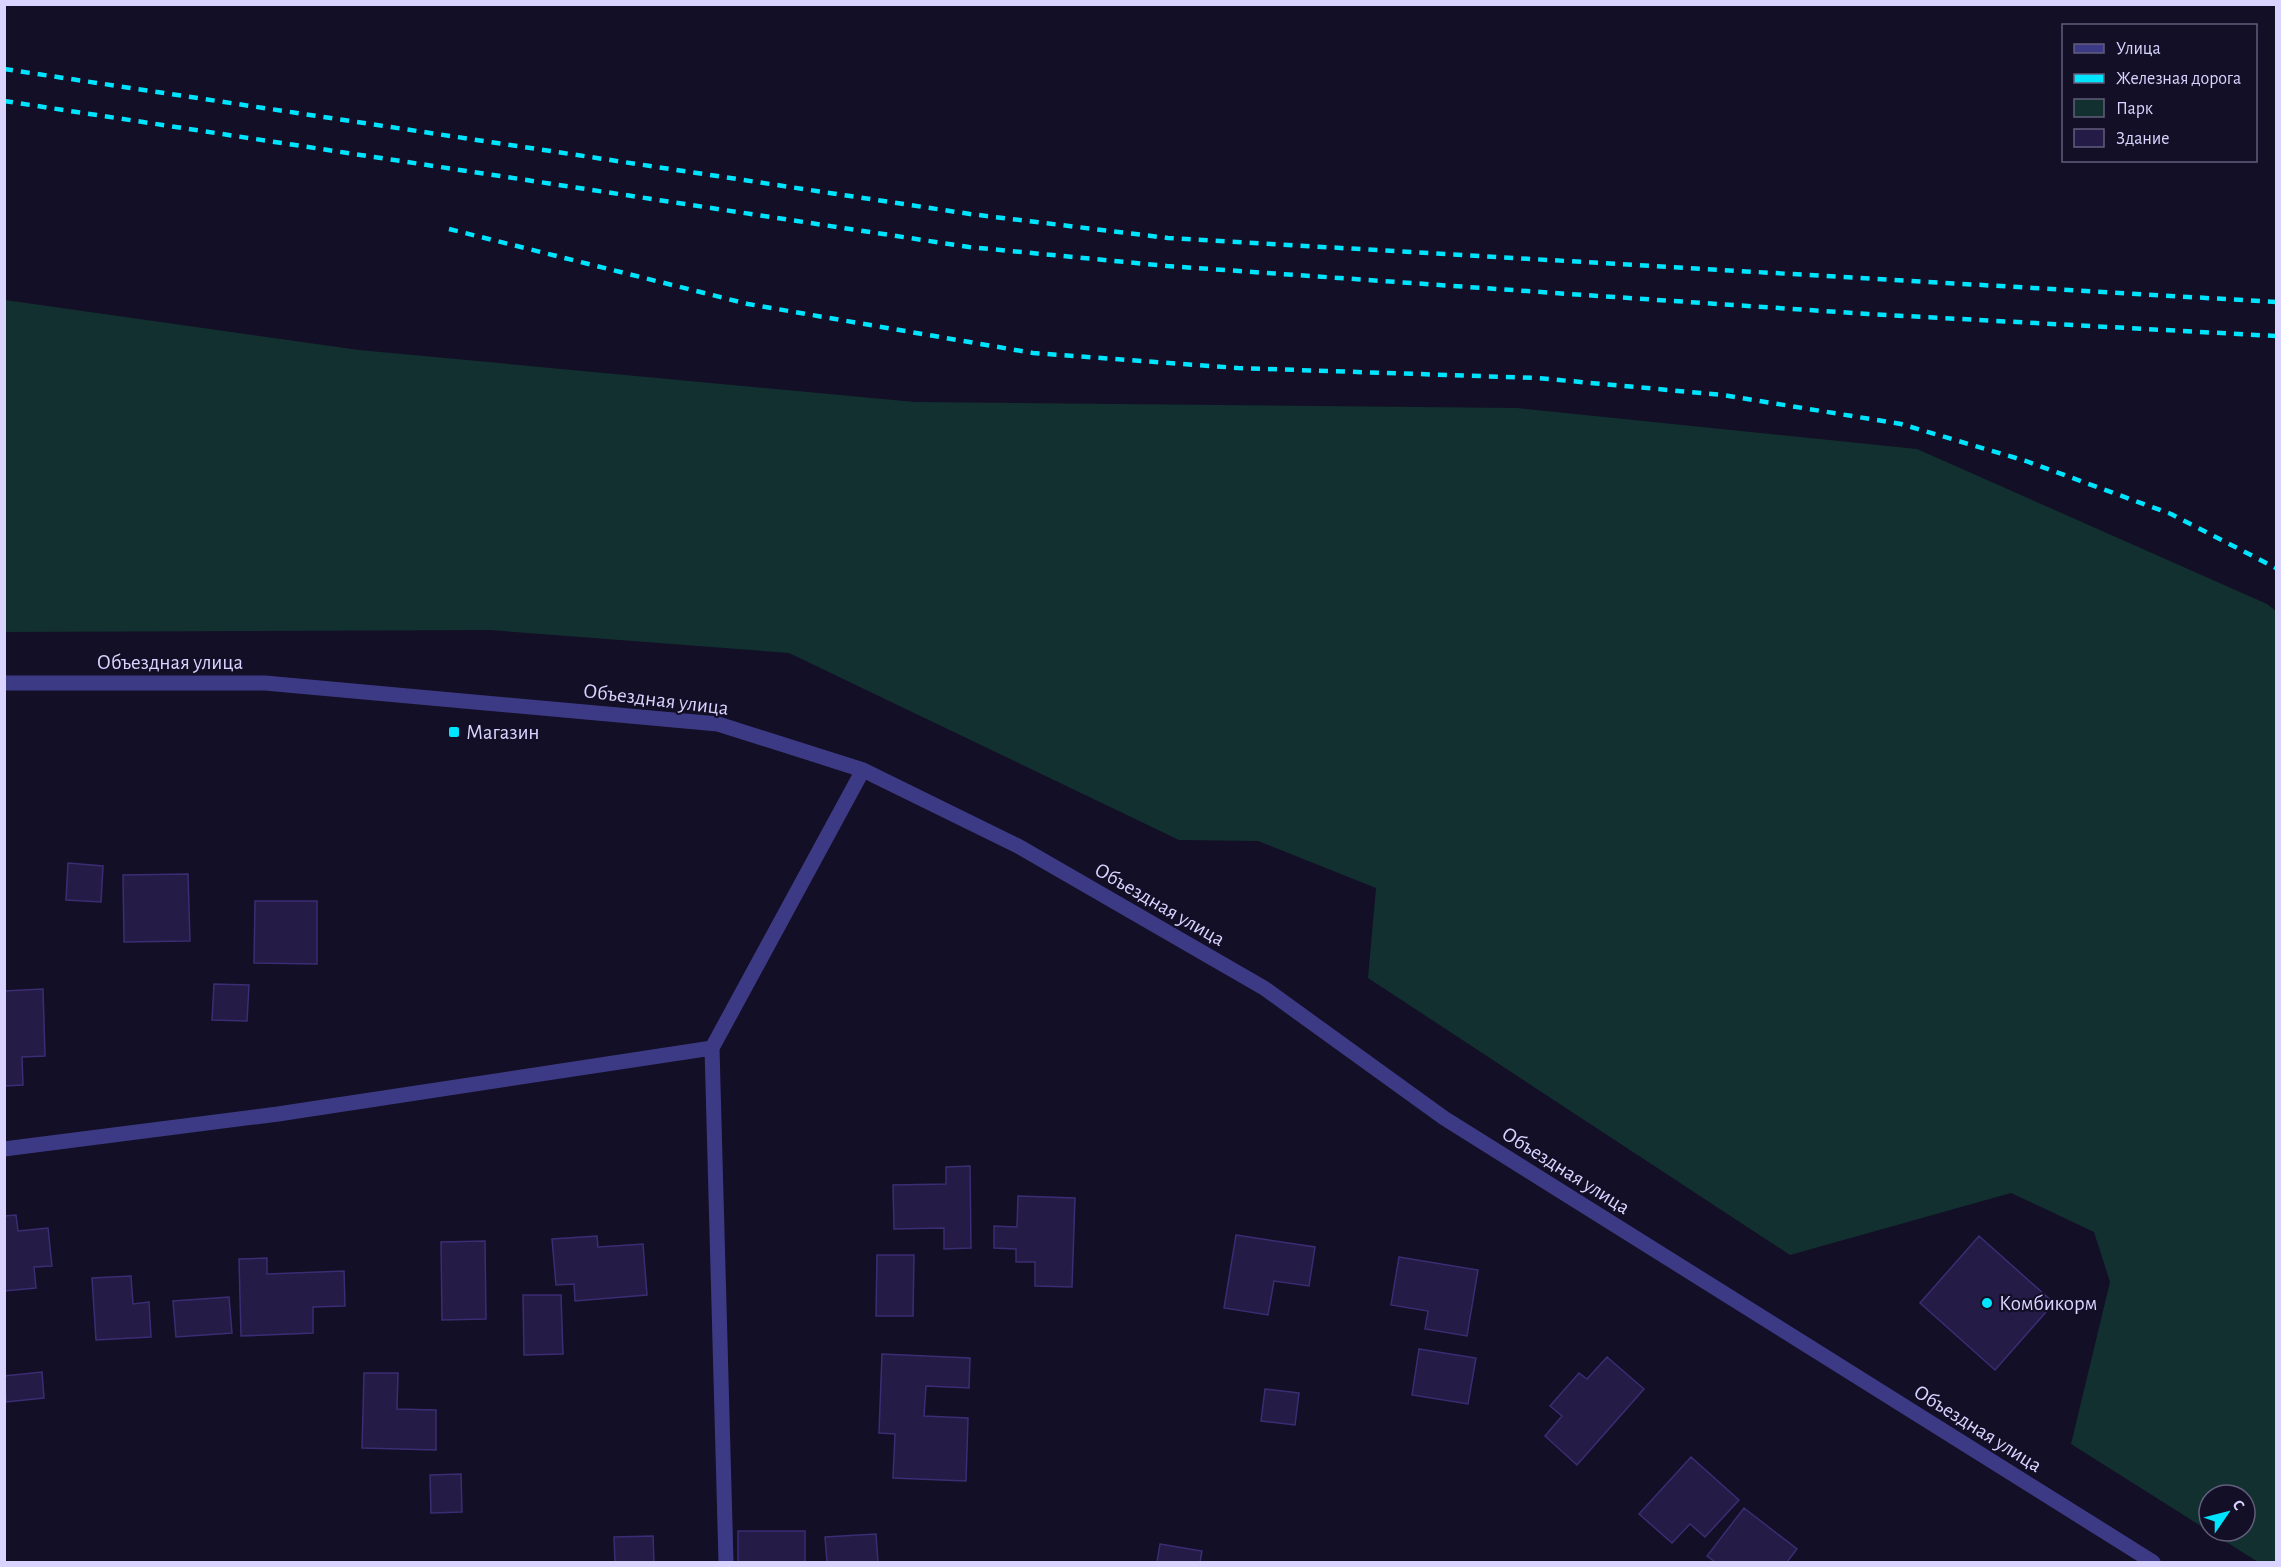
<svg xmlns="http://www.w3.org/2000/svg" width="2281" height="1567" viewBox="0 0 2281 1567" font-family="'Alegreya Sans',sans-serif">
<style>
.green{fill:#12302f;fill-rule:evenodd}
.building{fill:#241b47;stroke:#3b2d73;stroke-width:1.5}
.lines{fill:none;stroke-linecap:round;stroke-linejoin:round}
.minor{stroke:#3d3a85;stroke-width:15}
.rail{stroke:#00e5ff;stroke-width:4.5;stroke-dasharray:9 8;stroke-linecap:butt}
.poi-dot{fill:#00e5ff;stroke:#130f26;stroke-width:2}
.labels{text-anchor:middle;stroke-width:4.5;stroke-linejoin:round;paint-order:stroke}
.street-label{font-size:21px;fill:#d9d4ff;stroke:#130f26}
.poi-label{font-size:21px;fill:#d9d4ff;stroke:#130f26;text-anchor:start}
</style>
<rect width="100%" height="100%" fill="#130f26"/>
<path class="green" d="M 5,300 L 359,350 L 915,402 L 1517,408 L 1917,449 L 2267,604 L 2276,611 L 2276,1562 L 2258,1562 L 2071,1444 L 2110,1282 L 2094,1232 L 2011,1193 L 1790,1255 L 1368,978 L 1376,888 L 1258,841 L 1179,840 L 789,653 L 489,630 L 5,632 ZM 2209,1495 L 2245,1495 L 2245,1531 L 2209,1531 Z"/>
<path class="building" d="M 68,863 L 103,866 L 101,902 L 66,900 Z
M 188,874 L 190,941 L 124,942 L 123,875 Z
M 255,901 L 317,901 L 317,964 L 254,963 Z
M 214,984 L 249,985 L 247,1021 L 212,1020 Z
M 43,989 L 45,1056 L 22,1057 L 23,1085 L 4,1086 L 4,991 Z
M 970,1166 L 971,1248 L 944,1249 L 944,1228 L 894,1229 L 893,1185 L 946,1184 L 946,1167 Z
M 1018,1196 L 1075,1198 L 1072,1287 L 1035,1286 L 1035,1262 L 1016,1262 L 1016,1249 L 994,1248 L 994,1226 L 1017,1227 Z
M 16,1215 L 18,1231 L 48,1228 L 52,1266 L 34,1267 L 36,1288 L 4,1291 L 4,1216 Z
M 1236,1235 L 1315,1247 L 1309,1286 L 1274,1281 L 1268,1315 L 1224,1308 Z
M 597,1236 L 598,1247 L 643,1244 L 647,1295 L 575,1301 L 574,1284 L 556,1285 L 552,1239 Z
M 1979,1236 L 2054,1303 L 1995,1370 L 1920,1303 Z
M 485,1241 L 486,1319 L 442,1320 L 441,1242 Z
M 877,1255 L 914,1255 L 913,1316 L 876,1316 Z
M 1399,1257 L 1478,1270 L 1467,1336 L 1425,1329 L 1428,1311 L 1391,1305 Z
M 267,1258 L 267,1274 L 344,1271 L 345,1306 L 313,1307 L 313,1333 L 241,1336 L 239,1259 Z
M 131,1276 L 133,1304 L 149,1302 L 151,1337 L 96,1340 L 92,1278 Z
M 523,1295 L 561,1295 L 563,1354 L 524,1355 Z
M 229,1297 L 232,1333 L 176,1337 L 173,1301 Z
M 1419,1349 L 1476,1358 L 1468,1404 L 1412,1395 Z
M 882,1354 L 970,1358 L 969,1388 L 926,1386 L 924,1416 L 968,1418 L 966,1481 L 893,1478 L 895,1434 L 879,1433 Z
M 1607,1357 L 1644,1389 L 1577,1465 L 1545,1436 L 1562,1416 L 1550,1406 L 1579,1373 L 1587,1379 Z
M 42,1372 L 44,1398 L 6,1402 L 4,1376 Z
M 364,1373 L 398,1373 L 397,1409 L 436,1410 L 436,1450 L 362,1448 Z
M 1265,1389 L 1299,1393 L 1295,1425 L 1261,1421 Z
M 1691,1457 L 1739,1500 L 1705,1537 L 1690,1524 L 1672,1543 L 1639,1514 Z
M 461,1474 L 462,1512 L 431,1513 L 430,1475 Z
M 1744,1508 L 1797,1549 L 1787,1562 L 1715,1562 L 1707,1556 Z
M 738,1531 L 805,1531 L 805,1562 L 738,1562 Z
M 876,1534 L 878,1562 L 827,1562 L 825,1537 Z
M 653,1536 L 654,1562 L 615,1562 L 614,1537 Z
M 1160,1544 L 1202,1551 L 1200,1562 L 1157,1562 Z"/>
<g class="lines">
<path class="minor" d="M 4,683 L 265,683 L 718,724 L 863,770 L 1018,846 L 1264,988 L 1444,1118 L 2153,1562
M 4,1149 L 278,1114 L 712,1048
M 726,1562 L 712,1048 L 863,770"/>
<path class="rail" d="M 4,69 L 970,214 L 1168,238 L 2276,302
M 4,101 L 969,247 L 1167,266 L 1569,294 L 1868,314 L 2276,336
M 449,229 L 748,304 L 1033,353 L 1238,368 L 1537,378 L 1723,395 L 1901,424 L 2026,461 L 2171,514 L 2276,568"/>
</g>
<g class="poi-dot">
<rect x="448" y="726" width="12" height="12" rx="3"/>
<circle cx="1987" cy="1303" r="6"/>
</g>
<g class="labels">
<g class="street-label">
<text x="170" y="669">Объездная улица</text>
<text transform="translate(656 699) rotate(7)" y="7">Объездная улица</text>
<text transform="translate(1160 904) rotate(30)" y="7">Объездная улица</text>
<text transform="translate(1566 1170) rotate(32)" y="7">Объездная улица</text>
<text transform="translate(1978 1428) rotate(32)" y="7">Объездная улица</text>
</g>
<g class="poi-label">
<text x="466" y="739">Магазин</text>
<text x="1999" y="1310">Комбикорм</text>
</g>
</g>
<rect width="2281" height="1567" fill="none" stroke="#d9d4ff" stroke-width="12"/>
<rect x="2062" y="24" width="195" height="138" fill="#130f26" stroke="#625e7d" stroke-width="1.5"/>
<rect x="2074" y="44" width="30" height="9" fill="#3d3a85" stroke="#625e7d" stroke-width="1.5"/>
<text x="2116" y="54" font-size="18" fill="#d9d4ff">Улица</text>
<rect x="2074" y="74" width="30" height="9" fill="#00e5ff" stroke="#625e7d" stroke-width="1.5"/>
<text x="2116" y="84" font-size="18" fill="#d9d4ff">Железная дорога</text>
<rect x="2074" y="99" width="30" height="18" fill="#12302f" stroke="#625e7d" stroke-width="1.5"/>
<text x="2116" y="114" font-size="18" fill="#d9d4ff">Парк</text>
<rect x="2074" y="129" width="30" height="18" fill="#241b47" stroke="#625e7d" stroke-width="1.5"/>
<text x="2116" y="144" font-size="18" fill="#d9d4ff">Здание</text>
<g transform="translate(2227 1513) rotate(55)"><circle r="28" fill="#130f26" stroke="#625e7d" stroke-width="1.5"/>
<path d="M0-4.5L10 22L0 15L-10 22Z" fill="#00e5ff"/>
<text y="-9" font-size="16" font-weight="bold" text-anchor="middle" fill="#d9d4ff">С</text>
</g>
</svg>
